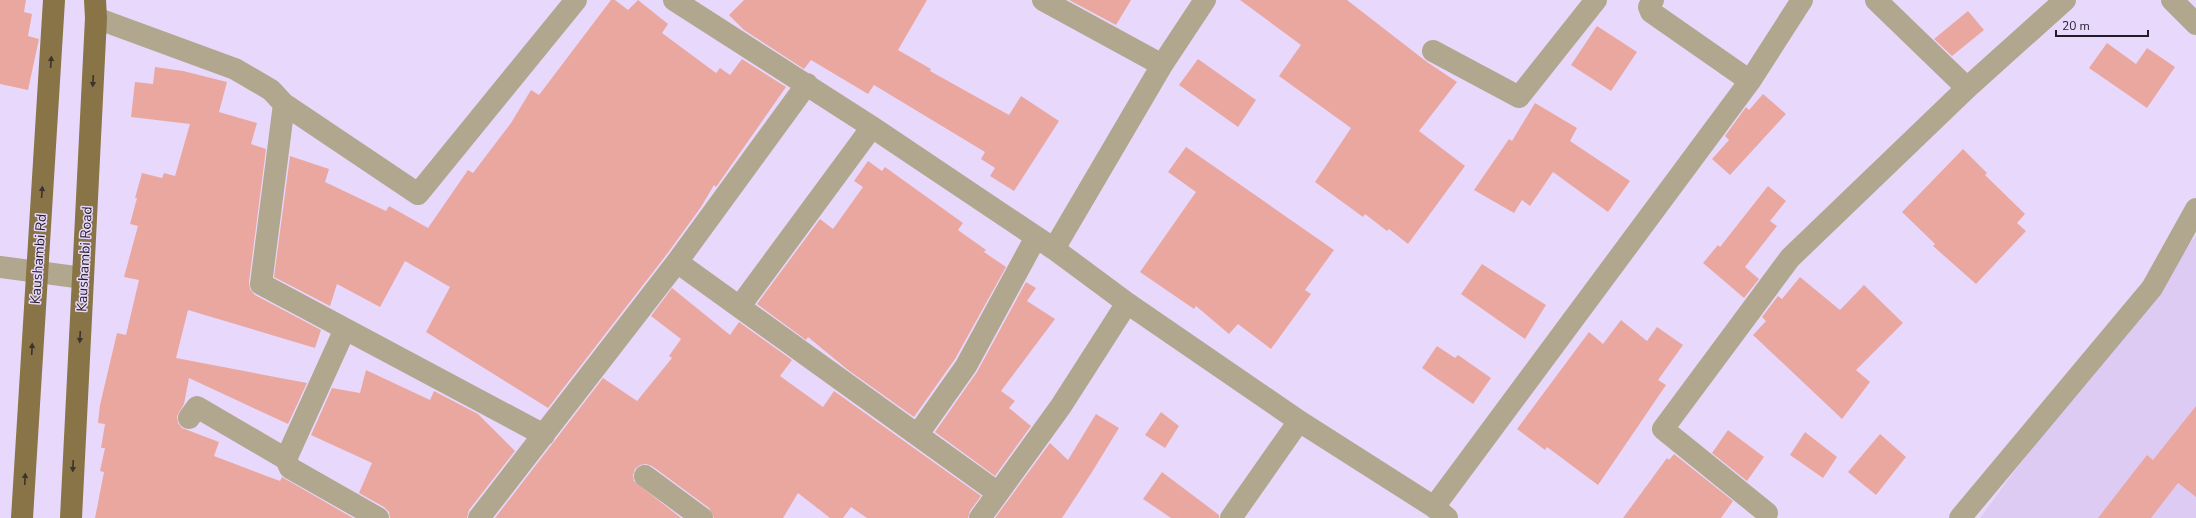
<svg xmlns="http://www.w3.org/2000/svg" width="2196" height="518" viewBox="0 0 2196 518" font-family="'Nunito Sans',sans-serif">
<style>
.built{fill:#ddcbf4}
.building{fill:#eaa7a0}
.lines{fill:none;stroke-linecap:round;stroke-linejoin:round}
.minor{stroke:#b1a68e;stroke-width:22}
.major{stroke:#887446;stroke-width:22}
.oneway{fill:#3c3230}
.labels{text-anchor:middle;stroke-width:3;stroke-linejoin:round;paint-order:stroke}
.street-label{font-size:14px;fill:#221c29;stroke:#e8d9fc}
</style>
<rect width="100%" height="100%" fill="#e8d9fc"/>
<path class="built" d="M 2196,235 L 2196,518 L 1980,518 L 2013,473 Z"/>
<path class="building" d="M 0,0 L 26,0 L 24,12 L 32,14 L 28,36 L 39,39 L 28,90 L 0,84 Z
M 611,0 L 615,0 L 628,10 L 638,0 L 668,24 L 662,33 L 716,73 L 720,68 L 730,75 L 742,59 L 786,87 L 716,187 L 714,185 L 701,207 L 667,254 L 548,408 L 426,332 L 450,287 L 405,261 L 380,307 L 337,284 L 330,306 L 274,277 L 290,156 L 329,169 L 325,182 L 386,211 L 389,206 L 428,228 L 468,170 L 473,173 L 511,123 L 531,90 L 539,95 Z
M 744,0 L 927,0 L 898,50 L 931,69 L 930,71 L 1009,115 L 1021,96 L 1059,121 L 1014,191 L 990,176 L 995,168 L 981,159 L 985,152 L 874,85 L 868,94 L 811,60 L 804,69 L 744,30 L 729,15 Z
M 1069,0 L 1131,0 L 1116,25 Z
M 1240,0 L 1347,0 L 1427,62 L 1457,82 L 1419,131 L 1465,166 L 1408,244 L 1389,229 L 1387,231 L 1365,214 L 1363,217 L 1315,182 L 1351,128 L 1279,76 L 1301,45 Z
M 1968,11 L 1984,30 L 1952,56 L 1934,39 Z
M 1597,26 L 1637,52 L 1611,91 L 1571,65 Z
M 2107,43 L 2136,64 L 2147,48 L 2175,67 L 2147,108 L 2089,68 Z
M 1198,59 L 1256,100 L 1238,127 L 1179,85 Z
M 155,67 L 183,71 L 227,82 L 219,112 L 257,123 L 251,144 L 266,149 L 249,282 L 250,289 L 255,295 L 321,330 L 315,348 L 188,310 L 176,358 L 307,383 L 288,424 L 189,378 L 184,404 L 177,416 L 178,423 L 182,428 L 219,442 L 214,456 L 280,481 L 282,477 L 353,518 L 95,518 L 104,472 L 100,471 L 105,448 L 101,448 L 105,424 L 98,423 L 100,405 L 117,333 L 126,335 L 139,280 L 124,277 L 138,226 L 130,224 L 137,198 L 135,198 L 142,173 L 162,178 L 164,173 L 175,176 L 190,124 L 131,117 L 135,82 L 153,84 Z
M 1763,94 L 1786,114 L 1730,175 L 1712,159 L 1729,140 L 1725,136 L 1746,107 L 1749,110 Z
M 1535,103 L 1577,128 L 1570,141 L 1630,181 L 1608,212 L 1553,172 L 1530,206 L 1522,200 L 1514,213 L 1474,190 L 1509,139 L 1512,141 Z
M 1186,147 L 1334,250 L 1305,290 L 1311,294 L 1271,349 L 1238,324 L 1229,334 L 1196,306 L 1194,309 L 1140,272 L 1196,192 L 1168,172 Z
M 1963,149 L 1987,173 L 1985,175 L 2025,214 L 2017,223 L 2026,231 L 1976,284 L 1933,246 L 1935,244 L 1902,212 Z
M 868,161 L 882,171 L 885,167 L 963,223 L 958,230 L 986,250 L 984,252 L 1006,267 L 955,359 L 914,417 L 848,370 L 808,337 L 806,340 L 757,304 L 820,219 L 833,229 L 863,187 L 854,181 Z
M 1768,186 L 1786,201 L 1770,221 L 1777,226 L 1745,267 L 1759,279 L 1744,298 L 1703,263 L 1718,245 L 1720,247 Z
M 1482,264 L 1546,305 L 1525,339 L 1461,294 Z
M 1800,277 L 1840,310 L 1864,285 L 1903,323 L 1856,370 L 1870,382 L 1842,419 L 1753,335 L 1766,321 L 1762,317 L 1778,296 L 1782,299 Z
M 1026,282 L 1036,288 L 1027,301 L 1055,319 L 1001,391 L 1015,401 L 1009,408 L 1031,426 L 995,476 L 935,432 L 977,372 Z
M 672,288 L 730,335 L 739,322 L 792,360 L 780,376 L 823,407 L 834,391 L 981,496 L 970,511 L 968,518 L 867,518 L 851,507 L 843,518 L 830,518 L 798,493 L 783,518 L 714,518 L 709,508 L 652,466 L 646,464 L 640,465 L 635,469 L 633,475 L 634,481 L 681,518 L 495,518 L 603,378 L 637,401 L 672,358 L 669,356 L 681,339 L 651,316 Z
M 1621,320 L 1647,341 L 1657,327 L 1683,345 L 1658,380 L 1666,385 L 1598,485 L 1547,447 L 1545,450 L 1517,429 L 1589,332 L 1603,344 Z
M 1437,346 L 1455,358 L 1458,355 L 1491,378 L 1473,404 L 1422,368 Z
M 366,370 L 430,400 L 434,391 L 478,414 L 515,451 L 469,510 L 467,518 L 390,518 L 389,512 L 384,507 L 359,493 L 372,463 L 311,435 L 332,388 L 360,393 Z
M 2196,406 L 2196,497 L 2178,483 L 2151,518 L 2098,518 L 2147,455 L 2153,460 Z
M 1161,412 L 1179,426 L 1165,448 L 1145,435 Z
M 1096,414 L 1119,428 L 1092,472 L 1062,518 L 995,518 L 1050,443 L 1068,460 Z
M 1728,430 L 1764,457 L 1747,481 L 1712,453 Z
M 1805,432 L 1837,457 L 1823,478 L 1790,455 Z
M 1880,434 L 1906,457 L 1876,495 L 1848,472 Z
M 1674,454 L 1733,501 L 1721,518 L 1623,518 L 1667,458 L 1669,460 Z
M 1162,472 L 1219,515 L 1219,518 L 1171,518 L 1143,499 Z"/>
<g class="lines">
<path class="minor" d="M 674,0 L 872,127 L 1054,249 L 1127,303 L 1299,421 L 1434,507 L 1447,518
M 1043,0 L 1162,65
M 1876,0 L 1967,88
M 2172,0 L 2196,24
M 96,18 L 235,69 L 271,90 L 284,104 L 418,194 L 576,0
M 1433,51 L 1519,97 L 1596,0
M 1750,81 L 1802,0
M 284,104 L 261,284 L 544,435
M 1054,249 L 1162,65 L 1205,0
M 677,262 L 998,493
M 0,267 L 83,278
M 740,306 L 872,127
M 189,418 L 197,407 L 286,459 L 290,468 L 378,518
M 918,434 L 966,366 L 1036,237
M 286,459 L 345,329
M 645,476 L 702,518
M 1434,507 L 1750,81 L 1651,12 L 1649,7 L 1653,0
M 1767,513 L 1663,429 L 1790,258 L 1967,88 L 2065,0
M 479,518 L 677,262 L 807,84
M 980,518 L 1061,406 L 1127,303
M 1231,518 L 1299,421
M 1960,518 L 2152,288 L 2196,209"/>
<path class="major" d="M 22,518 L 54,0
M 71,518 L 96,18 L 95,0"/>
</g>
<defs><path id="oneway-solid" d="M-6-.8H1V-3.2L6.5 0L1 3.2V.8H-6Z"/></defs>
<g class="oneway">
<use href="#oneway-solid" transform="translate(51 62) rotate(-86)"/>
<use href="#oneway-solid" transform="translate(93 81) rotate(93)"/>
<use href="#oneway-solid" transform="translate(42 192) rotate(-86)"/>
<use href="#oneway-solid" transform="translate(80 337) rotate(93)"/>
<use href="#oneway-solid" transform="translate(32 349) rotate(-87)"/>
<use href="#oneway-solid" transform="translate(73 466) rotate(93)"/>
<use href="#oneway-solid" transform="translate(25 479) rotate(-87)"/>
</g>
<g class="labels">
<g class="street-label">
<text transform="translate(38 259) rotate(-86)" y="5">Kaushambi Rd</text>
<text transform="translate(84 259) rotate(-87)" y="5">Kaushambi Road</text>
</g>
</g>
<path d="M2056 30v6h92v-6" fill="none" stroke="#221c29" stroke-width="2"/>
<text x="2062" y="30" font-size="12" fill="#221c29" stroke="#e8d9fc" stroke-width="3" paint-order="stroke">20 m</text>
</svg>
